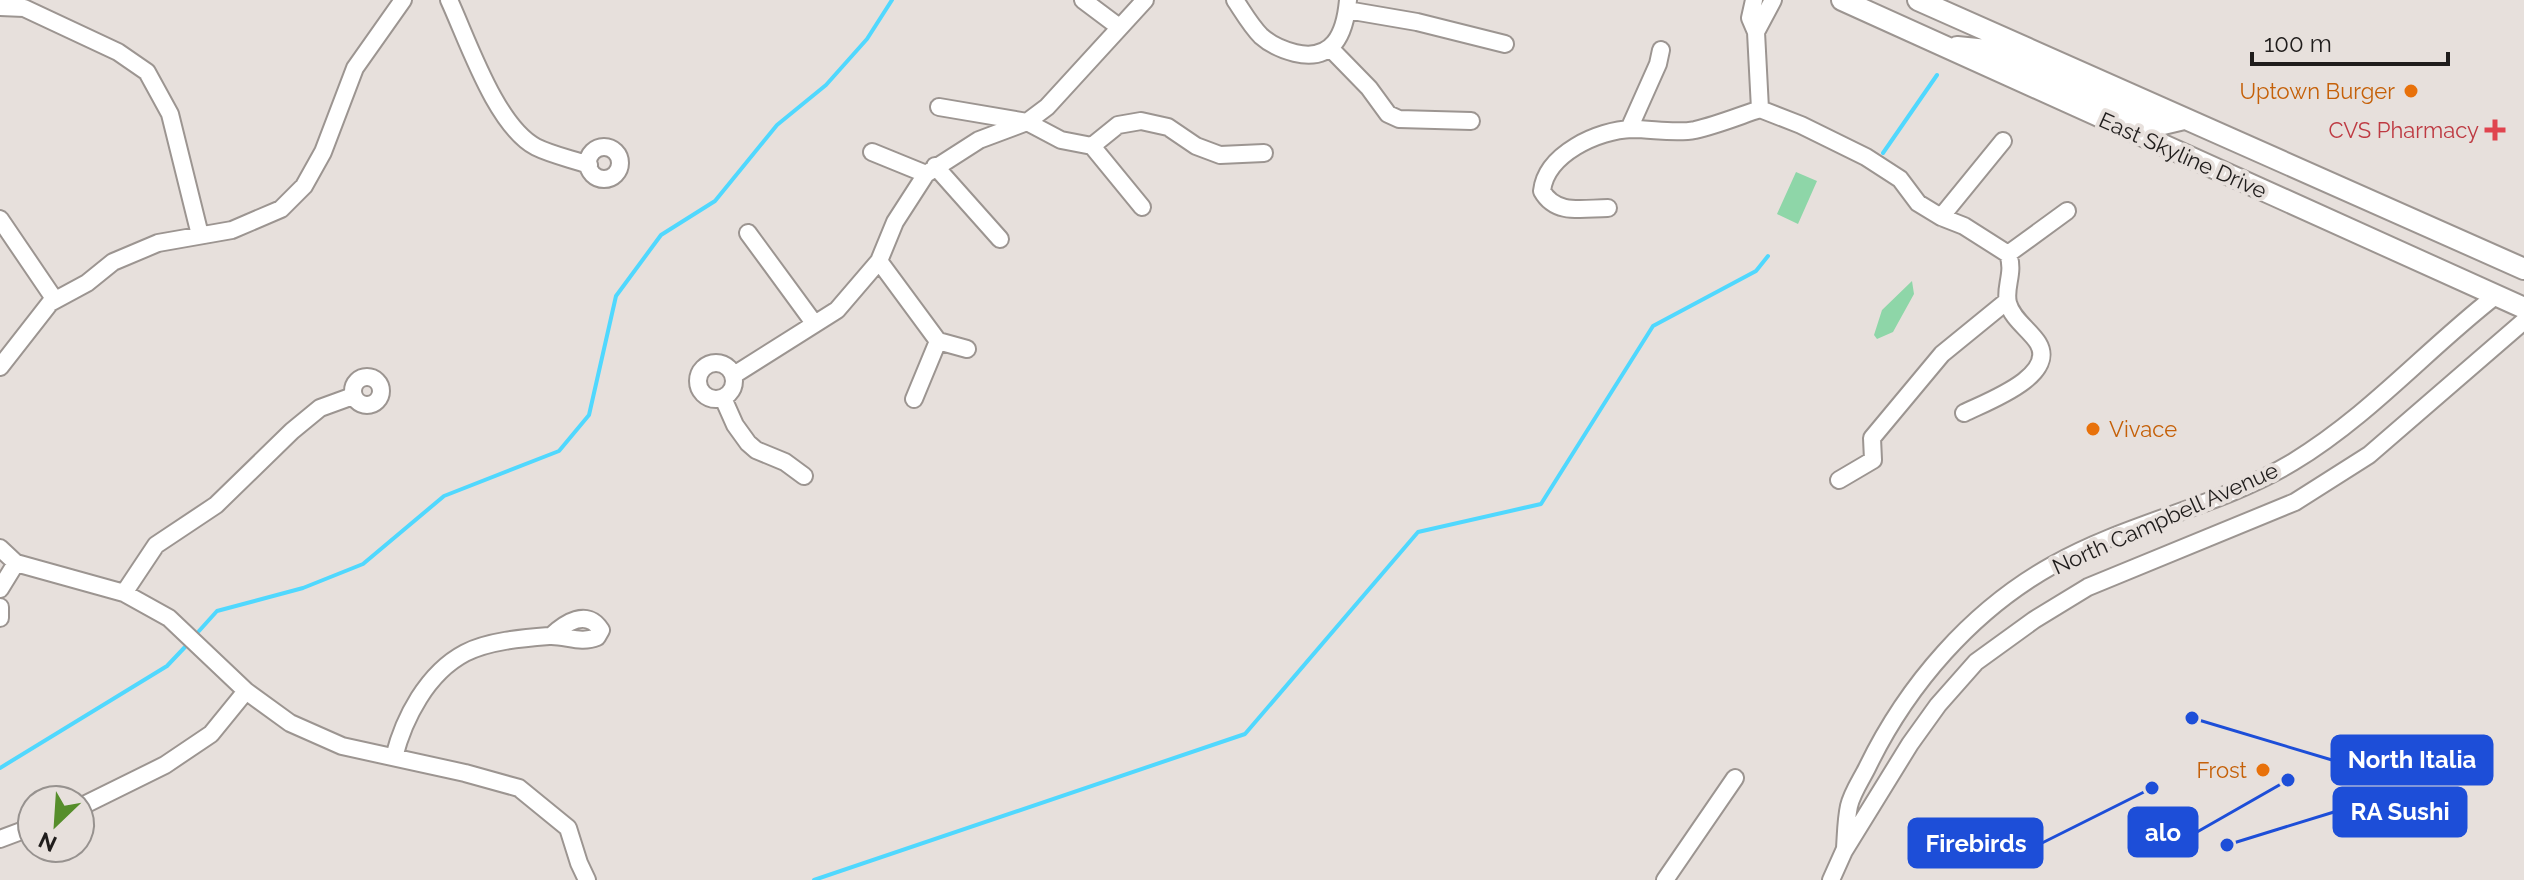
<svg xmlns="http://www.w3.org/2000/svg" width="2524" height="880" viewBox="0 0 2524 880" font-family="Raleway,sans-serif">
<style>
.green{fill:#8ed6a8}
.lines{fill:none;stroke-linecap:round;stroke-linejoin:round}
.stream{stroke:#50d8fe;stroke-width:4}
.minor-casing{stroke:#9c9591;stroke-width:20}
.major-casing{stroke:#9c9591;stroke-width:24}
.minor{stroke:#fff;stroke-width:16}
.major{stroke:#fff;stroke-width:20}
.food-dot{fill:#e8710a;stroke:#e7e0dc;stroke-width:3}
.health-dot{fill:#e0444e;stroke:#e7e0dc;stroke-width:3}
.labels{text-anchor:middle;stroke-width:8;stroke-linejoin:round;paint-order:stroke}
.food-label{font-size:22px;fill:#c56008;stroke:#e7e0dc;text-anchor:end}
.health-label{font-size:22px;fill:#be3a42;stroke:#e7e0dc;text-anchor:end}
.street-label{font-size:22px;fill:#201d1c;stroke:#e7e0dc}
.leader{fill:none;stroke:#1d4ed8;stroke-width:3}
.callout-dot{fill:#1d4ed8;stroke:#e7e0dc;stroke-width:3}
.callout{fill:#1d4ed8;stroke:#1d4ed8;stroke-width:3}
.callout-label{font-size:24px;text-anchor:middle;font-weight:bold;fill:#fff}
</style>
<rect width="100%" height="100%" fill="#e7e0dc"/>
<path class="green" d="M 1796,172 L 1817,181 L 1798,224 L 1777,214 Z
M 1912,281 L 1914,294 L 1893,332 L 1877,339 L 1874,335 L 1882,310 Z"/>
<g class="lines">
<path class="stream" d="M 1883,153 L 1937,75
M 199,631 L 217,611 L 303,588 L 363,564 L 444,496 L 559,451 L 589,415 L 616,296 L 661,235 L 715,201 L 777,125 L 826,85 L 867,39 L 892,0
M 0,768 L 167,666 L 185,647
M 814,880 L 1245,734 L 1418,532 L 1541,504 L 1653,326 L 1756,271 L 1768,256"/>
<g class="minor-casing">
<path id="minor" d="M 449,0 C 468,41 496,126 536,147 C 552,155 572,159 589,165
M 1083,0 L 1119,27
M 1235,0 C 1243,12 1251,26 1261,36 C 1271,45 1283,50 1295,53 C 1333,62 1345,34 1348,0
M 1754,0 L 1750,18 L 1756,32 L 1760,109 L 1801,125 L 1866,157 L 1900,179 L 1918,203 L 1941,217 L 1964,226 L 2008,254 C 2015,273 2004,287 2008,303 C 2012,319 2030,330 2038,343 C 2058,376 1986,402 1964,413
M 0,7 L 24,8 L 118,52 L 147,72 L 170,114 L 200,235
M 1347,10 L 1417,22 L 1505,44
M 1756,32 L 1773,0
M 1330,48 L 1369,88 L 1388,114 L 1399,119 L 1471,121
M 939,107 L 1027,122 L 1061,140 L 1092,146 L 1142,207
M 1629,129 L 1658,64 L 1661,50
M 1092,146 L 1118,125 L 1141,121 L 1168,127 L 1196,146 L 1220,155 L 1264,153
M588 163a16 16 0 1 1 32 0a16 16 0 1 1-32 0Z
M 872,152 L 926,174
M 935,166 L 1000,239
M 1608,208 C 1584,208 1556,216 1542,191 C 1546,154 1598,130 1632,129 C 1653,129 1675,134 1695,130 C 1717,125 1739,116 1760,109
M 1941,217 L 2003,141
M 0,219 L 55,300
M 748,233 L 814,323
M 2008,254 L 2067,211
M 879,261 L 938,341 L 967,349
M698 381a18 18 0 1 1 36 0a18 18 0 1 1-36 0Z
M 0,367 L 50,303 L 87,283 L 113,262 L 158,243 L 232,230 L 281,209 L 304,186 L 323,152 L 355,68 L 403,0
M 734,375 L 837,310 L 879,261 L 895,222 L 926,174 L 979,140 L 1027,122 L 1047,107 L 1145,0
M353 391a14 14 0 1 1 28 0a14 14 0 1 1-28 0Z
M 723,398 L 735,425 L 748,443 L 756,450 L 785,462 L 804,476
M 914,399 L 938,341
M 1839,480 L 1873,460 L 1872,438 L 1942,354 L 2007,301
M 0,548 L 16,563 L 124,593 L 169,618 L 246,691 L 290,723 L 342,746 L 465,773 L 519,788 L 568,828 L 579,863 L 587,880
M 0,589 L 16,563
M 124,593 L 156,545 L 216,505 L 292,431 L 320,408 L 353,396
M 0,607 L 0,618
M 394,757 C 404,718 427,673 465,653 C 488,641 523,638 549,636 C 566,635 580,644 597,637 L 601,630 C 587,608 565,623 551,636
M 80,807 L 165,765 L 211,734 L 246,691
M 0,839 L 32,827
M 1845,848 C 1846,834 1846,820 1849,806 C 1852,793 1861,780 1867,768 C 1907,685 1972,610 2053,565 C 2129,522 2218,507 2293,462 C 2370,415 2425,351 2494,297
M 1665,880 L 1735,778
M 1831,880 L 1844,851 L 1910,744 L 1938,705 L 1976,662 L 2034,620 L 2088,587 L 2295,502 L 2369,455 L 2524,321"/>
</g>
<g class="major-casing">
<path id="major" d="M 1842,0 L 2524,308
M 1918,0 L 2524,269
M 1957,47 L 1987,50 L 2141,119 L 2163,124 L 2184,119"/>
</g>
<use href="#minor" class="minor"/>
<use href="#major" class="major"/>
</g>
<g class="food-dot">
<circle cx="2411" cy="91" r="8"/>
<circle cx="2093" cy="429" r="8"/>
<circle cx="2263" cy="770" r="8"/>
</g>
<path class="health-dot" d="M2491 118h8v8h8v8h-8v8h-8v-8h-8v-8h8z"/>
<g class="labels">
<g class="food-label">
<text x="2395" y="99">Uptown Burger</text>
<text x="2109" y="437" text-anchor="start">Vivace</text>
<text x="2247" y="778">Frost</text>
</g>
<g class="health-label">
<text x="2479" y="138">CVS Pharmacy</text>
</g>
<g class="street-label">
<text transform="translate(2183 155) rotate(24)" y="8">East Skyline Drive</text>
<text transform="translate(2165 518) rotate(-24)" y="8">North Campbell Avenue</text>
</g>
</g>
<path class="leader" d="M2192 718L2332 760M2227 845L2334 812M2288 780L2197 832M2152 788L2042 843"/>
<g class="callout-dot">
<circle cx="2192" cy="718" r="8"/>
<circle cx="2227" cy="845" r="8"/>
<circle cx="2288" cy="780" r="8"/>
<circle cx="2152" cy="788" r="8"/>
</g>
<g class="callout">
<rect x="2332" y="736" width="160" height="48" rx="8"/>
<rect x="2334" y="788" width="132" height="48" rx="8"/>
<rect x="2129" y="808" width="68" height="48" rx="8"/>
<rect x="1909" y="819" width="133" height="48" rx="8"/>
</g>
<g class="callout-label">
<text x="2412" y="768">North Italia</text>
<text x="2400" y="820">RA Sushi</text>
<text x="2163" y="841">alo</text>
<text x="1976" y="852">Firebirds</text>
</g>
<g transform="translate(56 824) rotate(205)"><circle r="38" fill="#e7e0dc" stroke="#97928f" stroke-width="2"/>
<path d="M0-6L14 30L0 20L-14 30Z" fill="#568e2b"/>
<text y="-12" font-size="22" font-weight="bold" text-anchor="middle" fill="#201d1c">N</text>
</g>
<path d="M2252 52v12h196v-12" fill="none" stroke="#201d1c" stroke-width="4"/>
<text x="2264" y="52" font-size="24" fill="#201d1c" stroke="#e7e0dc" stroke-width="6" paint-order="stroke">100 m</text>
</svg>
